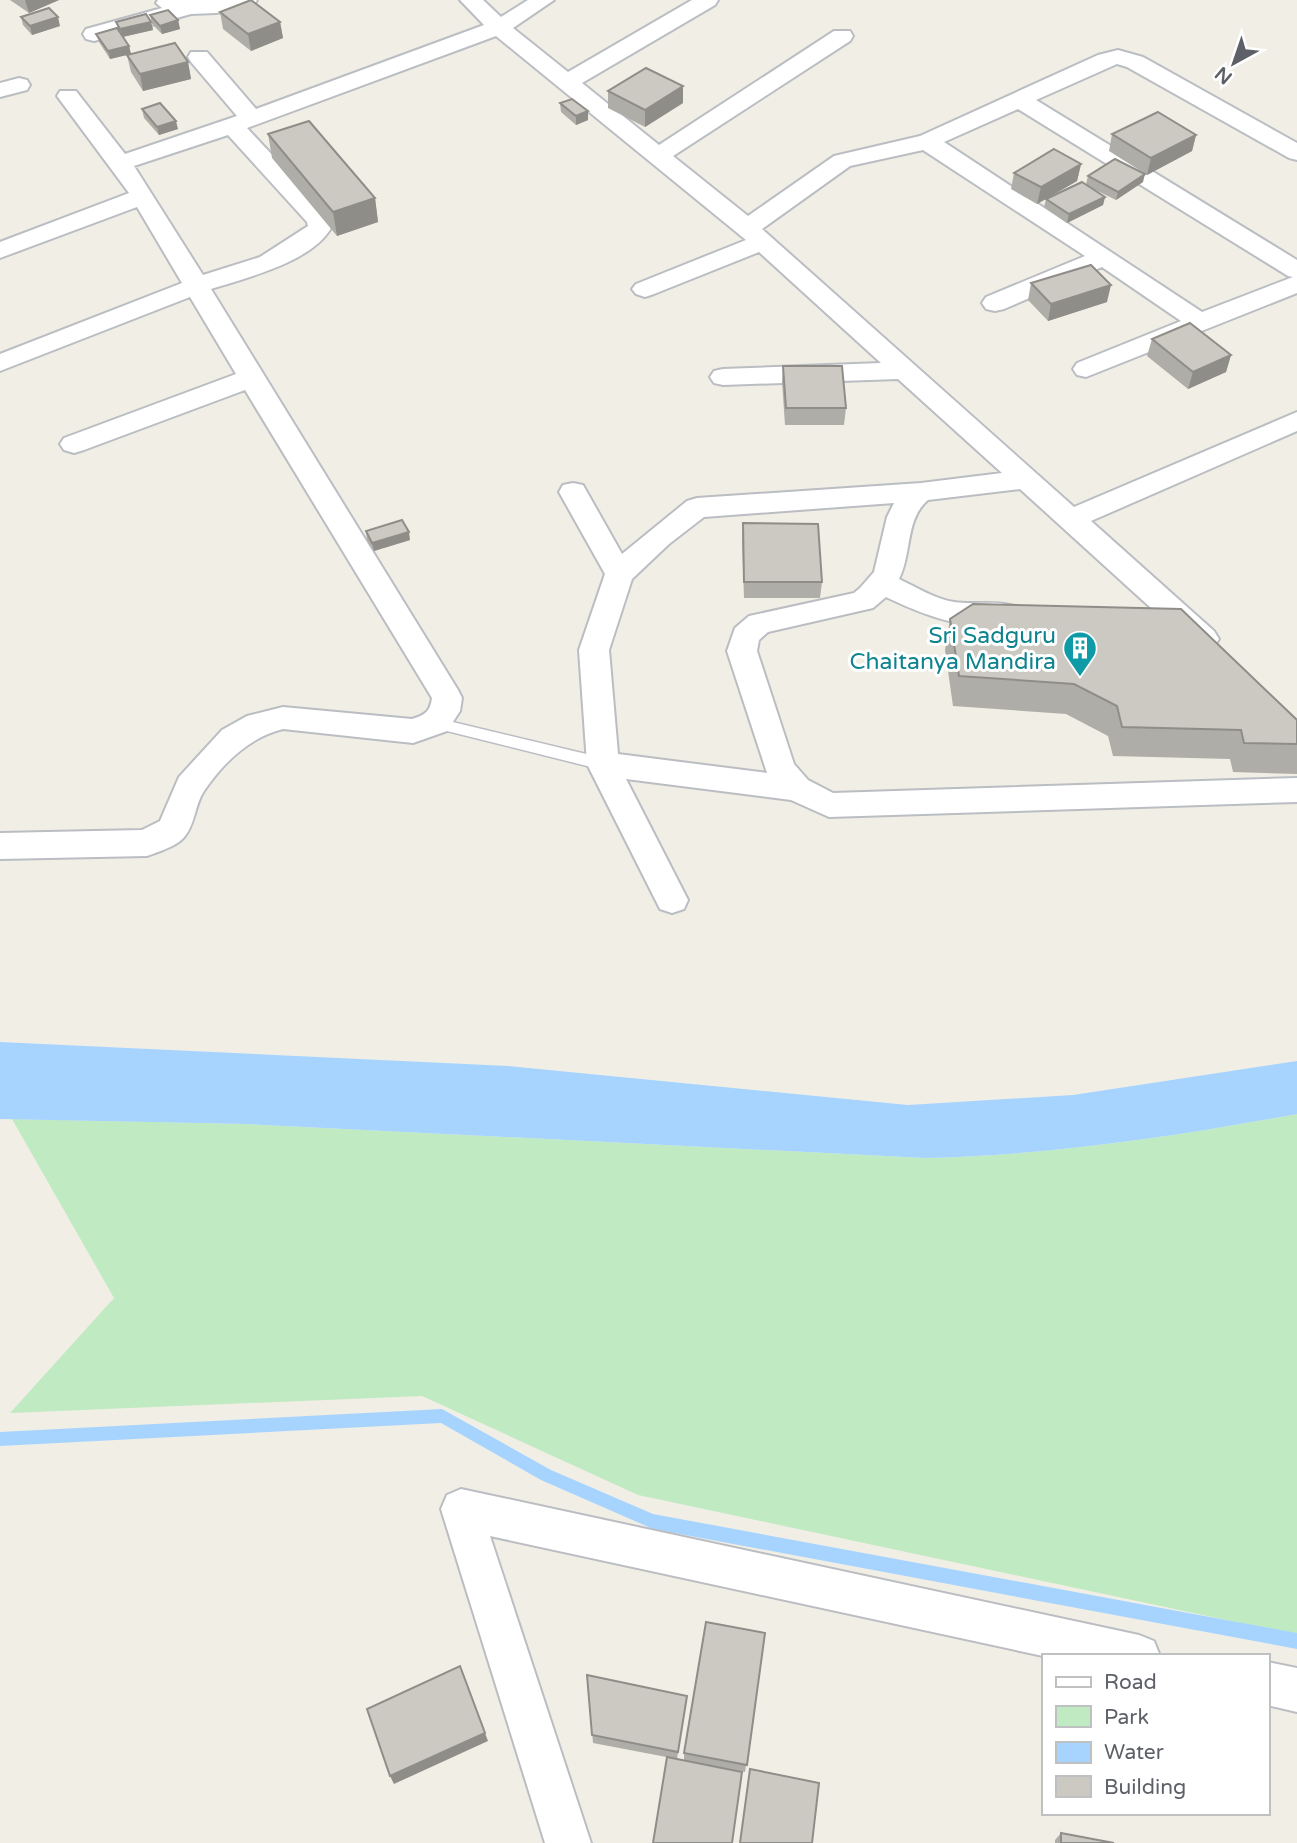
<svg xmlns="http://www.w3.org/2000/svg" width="1297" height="1843" viewBox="0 0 1297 1843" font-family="'Varela Round',sans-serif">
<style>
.green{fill:#c0eac2}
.water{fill:#a7d4ff}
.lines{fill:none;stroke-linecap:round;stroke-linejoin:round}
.stream{fill:#a7d4ff;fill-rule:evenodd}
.lane-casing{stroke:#babdc2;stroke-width:3}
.street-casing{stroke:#babdc2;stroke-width:4}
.lane{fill:#fff;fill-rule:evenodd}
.street{fill:#fff;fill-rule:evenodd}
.wall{fill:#afada7}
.shaded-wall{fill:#8f8d88}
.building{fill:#ccc9c2;stroke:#8f8d88;stroke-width:2}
.labels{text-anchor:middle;stroke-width:6;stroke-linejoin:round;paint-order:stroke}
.culture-label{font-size:23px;fill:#0d838f;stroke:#fff;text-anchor:end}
</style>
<rect width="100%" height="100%" fill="#f1efe5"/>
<path class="green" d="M 1297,1114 L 1297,1635 L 638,1495 L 422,1396 L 10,1413 L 114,1298 L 12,1119 L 246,1124 L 925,1158 C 1050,1155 1174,1137 1297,1114 Z"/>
<path class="water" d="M 0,1042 L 508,1066 L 908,1105 L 1073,1095 L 1297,1061 L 1297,1114 C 1174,1137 1050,1155 925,1158 L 246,1124 L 0,1119 Z"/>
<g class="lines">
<path class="stream" d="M 442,1409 L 551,1470 L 653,1514 L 1297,1633 L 1297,1649 L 653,1529 L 541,1480 L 441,1423 L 0,1446 L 0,1432 Z"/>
<g class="lane-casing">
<path id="lane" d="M 436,718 L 603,758 L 610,764 L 603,770 L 431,727 L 429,723 Z"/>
</g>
<g class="street-casing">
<path id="street" d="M 158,0 L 257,0 L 254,5 L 244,8 L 216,13 L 191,14 L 94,41 L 86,39 L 83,34 L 86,29 L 162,8 L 156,3 Z
M 460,0 L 483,0 L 501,17 L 528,0 L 554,0 L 513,28 L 568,72 L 692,0 L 718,0 L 715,5 L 582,83 L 659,145 L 834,31 L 850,31 L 853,36 L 850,41 L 673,156 L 748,216 L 834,156 L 920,136 L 1098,55 L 1118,50 L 1143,57 L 1297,143 L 1297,160 L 1289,158 L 1127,67 L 1117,64 L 1036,100 L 1297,260 L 1297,293 L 1086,377 L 1077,375 L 1073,369 L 1077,363 L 1181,321 L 1102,267 L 1004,309 L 995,311 L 986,309 L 982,303 L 986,297 L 1085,256 L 923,150 L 850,166 L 762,229 L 1074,507 L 1297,412 L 1297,431 L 1091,521 L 1214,631 L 1219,639 L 1214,647 L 1204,650 L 1194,647 L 1020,489 L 928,500 C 905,519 912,554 899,579 C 916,587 935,599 954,602 C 974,605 995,600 1014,606 L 1019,613 L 1014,620 C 970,634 926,616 886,597 L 873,608 L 768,632 L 759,640 L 757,651 L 794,764 L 808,780 L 833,793 L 1297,778 L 1297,802 L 829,817 L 791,800 L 626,779 L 688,900 L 684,909 L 672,913 L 660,909 L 587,764 L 579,650 L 605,574 L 559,492 L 563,485 L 573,483 L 583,485 L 622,554 L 687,501 L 697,498 L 921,483 L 1002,473 L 898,379 L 723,385 L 714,383 L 710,377 L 714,371 L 723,369 L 881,363 L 759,252 L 654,294 L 645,297 L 636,294 L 632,289 L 636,284 L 746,240 L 496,36 L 247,128 L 328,215 L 332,226 C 315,261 246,278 211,289 L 458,690 L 462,698 L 460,711 L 447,731 L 413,743 L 283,729 C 250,737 223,763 204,791 C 195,804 195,824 185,836 C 178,846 158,852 147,856 L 0,859 L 0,833 L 142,830 L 160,821 L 179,777 L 222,730 L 247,716 L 283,707 L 412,719 C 425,715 430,712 432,698 L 245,390 L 84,450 L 74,453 L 64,450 L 60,444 L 64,438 L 236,374 L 190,297 L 0,371 L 0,354 L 182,283 L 137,207 L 0,258 L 0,242 L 129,193 L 57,96 L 60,91 L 76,91 L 125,154 L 237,116 L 191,62 L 188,57 L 191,52 L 207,52 L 256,109 L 484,25 ZM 1018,109 L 1288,276 L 1293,277 L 1202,312 L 944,142 ZM 228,135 L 307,222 L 308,226 L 260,257 L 203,275 L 134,166 ZM 894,503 L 887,517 L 874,572 L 860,588 L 854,593 L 749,616 L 735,628 L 727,651 L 767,773 L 618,754 L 609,650 L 632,579 L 669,544 L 704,517 Z
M 19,78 L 27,80 L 30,85 L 27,90 L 0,97 L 0,83 Z
M 461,1489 L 1139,1635 L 1154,1641 L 1160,1656 L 1043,1656 L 490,1536 L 591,1843 L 545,1843 L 441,1509 L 447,1495 Z
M 1267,1662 L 1297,1668 L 1297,1712 L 1267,1705 Z"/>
</g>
<use href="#lane" class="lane"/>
<use href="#street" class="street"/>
</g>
<path class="wall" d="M 10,0 L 59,0 L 29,13 Z
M 220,12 L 280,22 L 283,38 L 251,51 L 223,29 Z
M 150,15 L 178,20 L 180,29 L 162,34 L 152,24 Z
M 21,17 L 60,26 L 32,35 L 23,25 Z
M 116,22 L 151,22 L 153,30 L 123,37 L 129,46 L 131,54 L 110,59 L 99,42 L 96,34 L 118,29 Z
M 127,55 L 188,62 L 191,79 L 143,91 L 131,72 Z
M 683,86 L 683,103 L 645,127 L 608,108 L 608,91 Z
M 560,103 L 588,120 L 576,125 L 561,112 Z
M 142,109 L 178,129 L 159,135 L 144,118 Z
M 268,134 L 375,198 L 378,222 L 337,236 L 272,158 Z
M 1112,134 L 1196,135 L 1192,151 L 1147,175 L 1109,151 Z
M 1081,164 L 1077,181 L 1053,195 L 1086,184 L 1088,176 L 1143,182 L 1116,200 L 1089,187 L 1105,197 L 1103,205 L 1067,223 L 1044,207 L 1046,199 L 1037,204 L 1011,189 L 1014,173 Z
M 1031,283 L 1107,302 L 1048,321 L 1028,300 Z
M 1152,339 L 1231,355 L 1226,372 L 1188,389 L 1147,356 Z
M 783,366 L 846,408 L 844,425 L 785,425 L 782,382 Z
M 743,523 L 822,582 L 820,598 L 744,598 L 742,539 Z
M 366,531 L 410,540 L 374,551 L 367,540 Z
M 950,619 L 1297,720 L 1297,774 L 1233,772 L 1230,759 L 1113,756 L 1108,736 L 1066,714 L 953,706 L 945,650 Z
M 765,1633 L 745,1772 L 593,1743 L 587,1675 L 686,1704 L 677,1759 L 684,1760 L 684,1753 Z
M 1061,1833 L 1114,1843 L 1055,1843 L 1055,1840 Z"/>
<path class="shaded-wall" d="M 25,0 L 59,0 L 29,13 Z
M 58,17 L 60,26 L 32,35 L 30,26 Z
M 178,20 L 180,29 L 162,34 L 160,26 Z
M 151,22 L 153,30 L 122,37 L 120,29 Z
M 280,22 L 283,38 L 251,51 L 248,34 Z
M 129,46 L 131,54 L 110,59 L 108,51 Z
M 188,62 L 191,79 L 143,91 L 140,74 Z
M 683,86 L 683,103 L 645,127 L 645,110 Z
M 588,111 L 588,120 L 576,125 L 576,116 Z
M 176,121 L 178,129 L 159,135 L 157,127 Z
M 1196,135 L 1192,151 L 1147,175 L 1151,158 Z
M 1081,164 L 1077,181 L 1037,204 L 1041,187 Z
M 1145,174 L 1143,182 L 1116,200 L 1118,192 Z
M 1105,197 L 1103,205 L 1067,223 L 1069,214 Z
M 375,198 L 378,222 L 337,236 L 333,212 Z
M 1111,285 L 1107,302 L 1048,321 L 1051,304 Z
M 1231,355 L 1226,372 L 1188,389 L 1193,372 Z
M 409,532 L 410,540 L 374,551 L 372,543 Z
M 485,1733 L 488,1741 L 394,1784 L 390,1776 Z"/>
<path class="building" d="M 251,0 L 280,22 L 248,34 L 220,12 Z
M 49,8 L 58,17 L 30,26 L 21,17 Z
M 168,10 L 178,20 L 160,26 L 150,15 Z
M 146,14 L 151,22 L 120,29 L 116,22 Z
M 117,28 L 129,46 L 108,51 L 96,34 Z
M 175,43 L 188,62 L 140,74 L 127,55 Z
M 646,68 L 683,86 L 645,110 L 608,91 Z
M 572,99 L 588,111 L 576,116 L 560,103 Z
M 160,103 L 176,121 L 157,127 L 142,109 Z
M 1158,112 L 1196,135 L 1151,158 L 1112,134 Z
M 309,121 L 375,198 L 333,212 L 268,134 Z
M 1054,149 L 1081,164 L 1041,187 L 1014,173 Z
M 1115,159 L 1145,174 L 1118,192 L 1088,176 Z
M 1082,182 L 1105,197 L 1069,214 L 1046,199 Z
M 1091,265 L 1111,285 L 1051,304 L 1031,283 Z
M 1190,323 L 1231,355 L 1193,372 L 1152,339 Z
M 783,366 L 842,366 L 846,408 L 786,408 Z
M 402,520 L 409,532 L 372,543 L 366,531 Z
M 743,523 L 818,524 L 822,582 L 744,582 Z
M 973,604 L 1181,609 L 1297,720 L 1297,744 L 1244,743 L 1241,730 L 1122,727 L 1117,706 L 1074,684 L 959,676 L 950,619 Z
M 706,1622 L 765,1633 L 747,1765 L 684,1753 Z
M 460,1666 L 485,1733 L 390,1776 L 367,1709 Z
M 587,1675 L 687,1696 L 678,1752 L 592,1735 Z
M 667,1757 L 742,1772 L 732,1843 L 653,1843 Z
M 750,1769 L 819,1783 L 812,1843 L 740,1843 Z
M 1061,1833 L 1114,1843 L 1061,1843 Z"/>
<defs>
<g id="building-pin" transform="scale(1.75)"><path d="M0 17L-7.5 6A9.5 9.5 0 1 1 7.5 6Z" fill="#0f9aa8" stroke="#fff"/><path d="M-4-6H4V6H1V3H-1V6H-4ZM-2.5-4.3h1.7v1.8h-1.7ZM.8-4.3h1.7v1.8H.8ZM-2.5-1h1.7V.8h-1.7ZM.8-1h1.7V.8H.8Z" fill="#fff"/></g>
</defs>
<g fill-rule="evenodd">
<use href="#building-pin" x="1080" y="648"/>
</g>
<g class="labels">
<g class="culture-label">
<text x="1056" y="643">Sri Sadguru<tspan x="1056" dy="26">Chaitanya Mandira</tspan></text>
</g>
</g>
<rect x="1042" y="1654" width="228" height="161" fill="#ffffff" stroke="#bec0c2" stroke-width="2"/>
<rect x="1056" y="1677" width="35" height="10" fill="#ffffff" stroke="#bec0c2" stroke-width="2"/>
<text x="1104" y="1689" font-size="21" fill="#5d6167">Road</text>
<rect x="1056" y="1706" width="35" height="21" fill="#c0eac2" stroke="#bec0c2" stroke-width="2"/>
<text x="1104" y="1724" font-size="21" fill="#5d6167">Park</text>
<rect x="1056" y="1742" width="35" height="21" fill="#a7d4ff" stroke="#bec0c2" stroke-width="2"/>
<text x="1104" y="1759" font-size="21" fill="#5d6167">Water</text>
<rect x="1056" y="1776" width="35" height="21" fill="#ccc9c2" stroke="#bec0c2" stroke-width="2"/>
<text x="1104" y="1794" font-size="21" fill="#5d6167">Building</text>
<g transform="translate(1234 63) rotate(220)" stroke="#ffffff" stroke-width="5" paint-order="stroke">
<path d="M0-5L12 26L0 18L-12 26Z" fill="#5d6167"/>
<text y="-10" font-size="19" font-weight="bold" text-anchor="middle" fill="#5d6167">N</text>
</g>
</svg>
